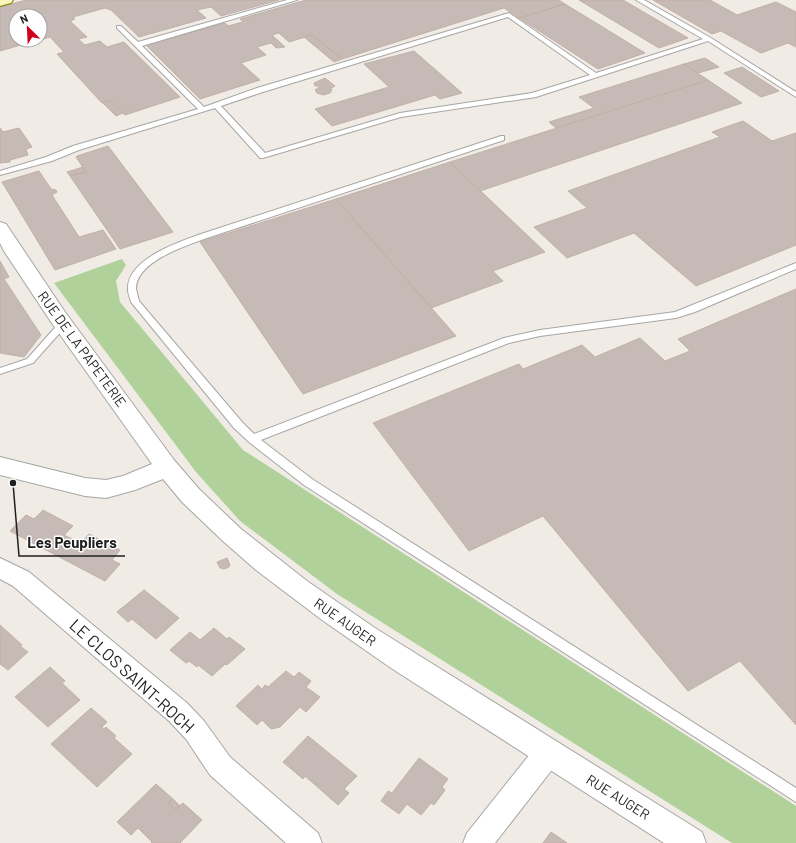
<svg xmlns="http://www.w3.org/2000/svg" width="796" height="843" viewBox="0 0 796 843" font-family="Barlow,sans-serif">
<style>
.forest{fill:#b0d199}
.building{fill:#c5bab5;stroke:#c2b0a7}
.lines{fill:none;stroke-linecap:round;stroke-linejoin:round}
.service-casing{stroke:#a6a6a6;stroke-width:2}
.minor-casing{stroke:#a6a6a6;stroke-width:2}
.tertiary-casing{stroke:#a6a6a6;stroke-width:2}
.secondary-casing{stroke:#7b7902;stroke-width:2}
.service{fill:#fff;fill-rule:evenodd}
.minor{fill:#fff;fill-rule:evenodd}
.tertiary{fill:#fff;fill-rule:evenodd}
.secondary{fill:#fbf6b9;fill-rule:evenodd}
.labels{text-anchor:middle;stroke-width:3;stroke-linejoin:round;paint-order:stroke}
.street-label{font-size:14px;fill:#1f1f1f;stroke:#fff}
.near-street-label{font-size:17px;fill:#1f1f1f;stroke:#fff}
.leader{fill:none;stroke:#1f1f1f;stroke-width:1.5}
.callout-dot{fill:#1f1f1f;stroke:#fff;stroke-width:1.5}
.callout-label{font-size:15px;text-anchor:middle;font-weight:bold;fill:#1f1f1f;stroke:#fff;stroke-width:3;stroke-linejoin:round;paint-order:stroke}
</style>
<rect width="100%" height="100%" fill="#f0ebe5"/>
<path class="forest" d="M 122,259 L 126,265 L 116,281 L 120,302 L 243,450 L 796,806 L 796,843 L 732,843 L 337,594 L 240,521 L 196,472 L 54,283 Z"/>
<path class="building" d="M 26,0 L 279,0 L 221,16 L 211,7 L 197,10 L 206,18 L 139,37 L 111,10 L 105,8 L 73,17 L 75,19 L 70,21 L 87,37 L 78,39 L 85,45 L 100,41 L 107,47 L 124,42 L 180,97 L 125,115 L 110,100 L 102,103 L 57,54 L 64,52 L 50,37 L 40,40 L 40,16 L 16,16 L 16,40 L 38,40 L 0,51 L 0,7 Z
M 306,0 L 559,0 L 565,4 L 519,18 L 504,8 L 342,59 L 312,35 L 289,42 L 279,33 L 272,35 L 285,47 L 276,48 L 271,43 L 257,47 L 266,55 L 241,63 L 260,80 L 200,99 L 146,45 L 225,23 L 228,26 L 243,22 L 240,19 Z
M 579,0 L 623,0 L 688,38 L 659,48 Z
M 653,0 L 710,0 L 737,15 L 776,2 L 796,12 L 796,47 L 788,43 L 761,53 L 721,31 L 712,34 Z
M 565,4 L 645,53 L 598,69 L 519,18 Z
M 312,35 L 342,59 L 334,62 L 304,37 Z
M 414,51 L 462,93 L 440,99 L 435,95 L 332,126 L 315,109 L 389,87 L 364,64 Z
M 705,58 L 719,67 L 698,73 L 684,64 Z
M 684,64 L 708,80 L 556,128 L 549,122 L 594,108 L 579,97 Z
M 742,67 L 779,91 L 761,97 L 724,73 Z
M 325,78 L 335,86 L 331,88 L 332,90 L 330,93 L 323,95 L 317,93 L 315,90 L 321,86 L 315,86 L 314,83 Z
M 708,80 L 742,103 L 480,191 L 450,162 Z
M 110,100 L 123,113 L 116,116 L 103,103 Z
M 743,121 L 772,141 L 796,133 L 796,245 L 696,286 L 634,233 L 567,258 L 534,227 L 587,208 L 568,191 L 720,137 L 712,132 Z
M 0,128 L 3,132 L 19,128 L 32,147 L 26,149 L 28,155 L 10,160 L 10,162 L 0,163 Z
M 108,146 L 173,232 L 120,249 L 70,176 L 86,172 L 76,157 L 77,156 Z
M 450,162 L 545,252 L 493,271 L 503,281 L 431,308 L 336,199 Z
M 83,167 L 86,172 L 70,176 L 67,172 Z
M 39,171 L 51,189 L 56,190 L 57,192 L 52,195 L 79,237 L 103,230 L 116,249 L 55,270 L 2,182 Z
M 336,199 L 456,336 L 303,394 L 200,242 Z
M 0,261 L 9,277 L 4,279 L 41,335 L 24,357 L 0,353 Z
M 796,289 L 796,725 L 740,661 L 688,691 L 543,516 L 469,551 L 373,423 L 519,364 L 523,369 L 582,345 L 595,357 L 640,338 L 665,361 L 690,351 L 678,339 Z
M 43,510 L 73,526 L 64,535 L 72,539 L 81,543 L 89,534 L 120,550 L 112,560 L 120,564 L 105,581 L 10,531 L 26,515 L 34,519 Z
M 227,558 L 230,565 L 229,567 L 224,569 L 220,568 L 217,562 Z
M 144,590 L 179,618 L 156,639 L 132,619 L 128,622 L 117,612 Z
M 0,625 L 22,645 L 20,646 L 28,652 L 8,670 L 0,664 Z
M 214,628 L 227,639 L 229,637 L 245,649 L 227,665 L 225,664 L 212,676 L 198,665 L 197,667 L 189,661 L 186,663 L 170,650 L 190,632 L 200,640 Z
M 50,667 L 65,681 L 62,683 L 80,700 L 48,727 L 15,697 Z
M 286,671 L 294,677 L 299,672 L 311,681 L 306,687 L 320,697 L 306,712 L 300,707 L 280,727 L 271,729 L 262,720 L 257,725 L 236,706 L 258,685 L 262,689 L 265,685 L 268,687 Z
M 91,708 L 107,722 L 102,727 L 104,729 L 106,727 L 116,736 L 114,738 L 132,754 L 97,787 L 51,744 Z
M 308,736 L 357,776 L 344,789 L 349,793 L 338,805 L 305,776 L 303,779 L 283,762 Z
M 419,758 L 448,779 L 442,787 L 445,790 L 434,805 L 431,803 L 421,815 L 407,804 L 399,814 L 381,801 L 388,791 L 392,793 Z
M 156,784 L 173,799 L 168,803 L 175,810 L 183,803 L 202,820 L 180,843 L 151,843 L 152,842 L 138,828 L 131,835 L 117,822 Z
M 173,799 L 180,806 L 175,810 L 168,803 Z
M 551,832 L 567,843 L 543,843 Z"/>
<g class="lines">
<g class="service-casing">
<path id="service" d="M 287,0 L 297,0 L 142,46 L 204,107 L 257,88 L 509,13 L 596,73 L 703,39 L 636,0 L 644,0 L 711,38 L 796,92 L 796,97 L 708,41 L 536,97 L 401,117 L 263,158 L 260,158 L 215,108 L 79,150 L 52,161 L 0,175 L 0,171 L 46,157 L 73,146 L 198,109 L 117,28 L 117,26 L 121,26 L 138,42 ZM 508,17 L 590,75 L 532,93 L 400,113 L 265,153 L 221,106 L 263,92 Z
M 501,136 L 504,136 L 504,140 L 207,238 C 186,246 136,261 136,289 C 137,293 138,297 139,301 L 242,422 L 254,434 L 504,338 L 540,330 L 675,312 L 796,263 L 796,269 L 695,312 L 676,318 L 540,336 L 509,343 L 261,440 L 312,479 L 796,788 L 796,802 L 304,485 L 249,442 L 234,428 L 131,302 C 130,298 128,294 128,290 C 126,259 179,242 201,234 Z
M 63,321 L 66,322 L 68,324 L 66,326 L 33,363 L 0,374 L 0,368 L 27,359 L 60,322 Z"/>
</g>
<g class="minor-casing">
<path id="minor" d="M 0,558 L 29,572 L 187,703 L 204,721 L 230,757 L 318,833 L 322,843 L 286,843 L 210,775 L 186,739 L 169,721 L 13,586 L 0,579 Z
M 548,740 L 558,744 L 562,753 L 558,762 L 495,843 L 463,843 L 467,833 L 538,744 Z"/>
</g>
<g class="tertiary-casing">
<path id="tertiary" d="M 0,222 L 6,224 L 65,312 L 174,460 L 199,489 L 241,529 L 307,581 L 375,628 L 702,832 L 706,843 L 664,843 L 391,668 L 322,620 L 256,570 L 224,542 L 182,502 L 163,479 L 135,490 L 106,498 L 85,496 L 0,475 L 0,457 L 85,478 L 106,480 L 123,476 L 152,464 L 51,322 L 4,251 L 0,243 Z"/>
</g>
<g class="secondary-casing">
<path id="secondary" d="M 0,0 L 13,0 L 11,3 L 0,6 Z"/>
</g>
<use href="#service" class="service"/>
<use href="#minor" class="minor"/>
<use href="#tertiary" class="tertiary"/>
<use href="#secondary" class="secondary"/>
</g>
<g class="labels">
<g class="street-label">
<text transform="translate(82 349) rotate(54)" y="5">RUE DE LA PAPETERIE</text>
<text transform="translate(345 622) rotate(35)" y="5">RUE AUGER</text>
<text transform="translate(618 797) rotate(32)" y="5">RUE AUGER</text>
</g>
<g class="near-street-label">
<text transform="translate(132 676) rotate(42)" y="6">LE CLOS SAINT-ROCH</text>
</g>
</g>
<path class="leader" d="M13 483L19 556H125"/>
<circle class="callout-dot" cx="13" cy="483" r="4"/>
<g class="callout-label">
<text x="72" y="548">Les Peupliers</text>
</g>
<g transform="translate(28 28) rotate(336)"><circle r="19" fill="#ffffff" stroke="#a5a5a5"/>
<path d="M0-3L7 15L0 10L-7 15Z" fill="#cf0019"/>
<text y="-6" font-size="11" font-weight="bold" text-anchor="middle" fill="#1f1f1f">N</text>
</g>
</svg>
